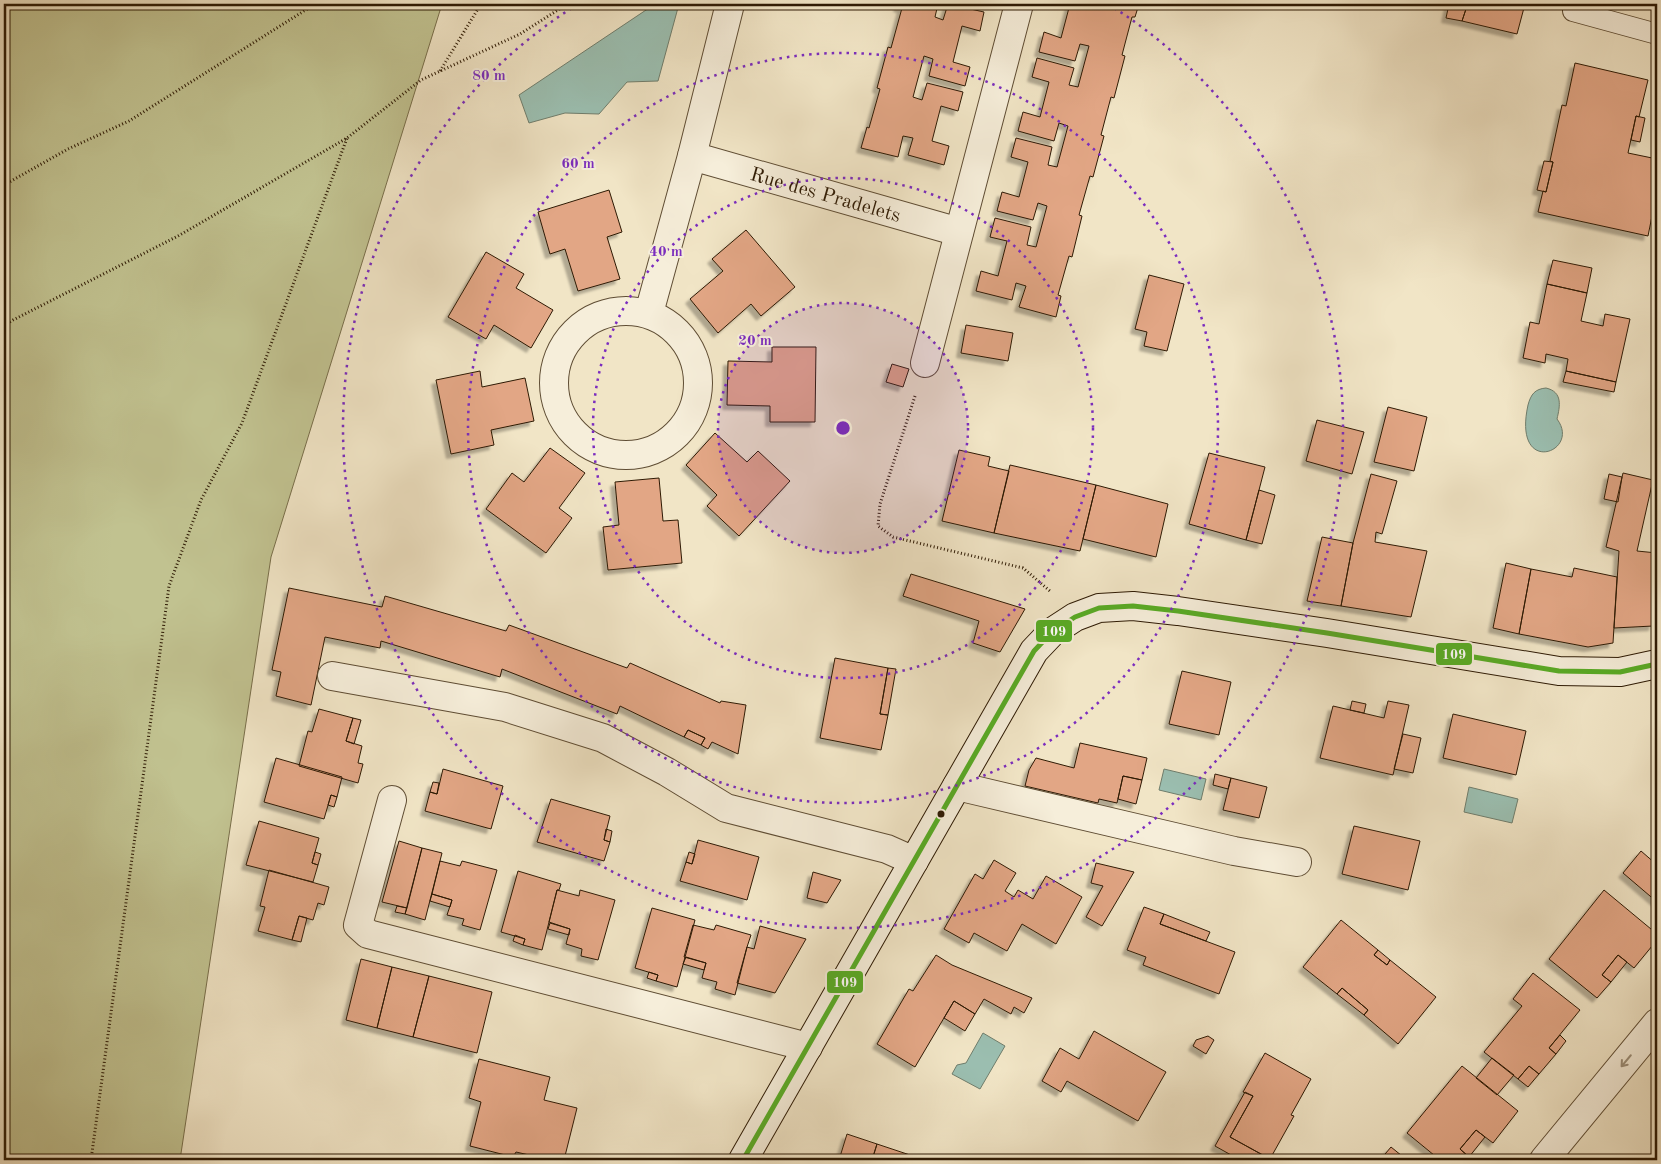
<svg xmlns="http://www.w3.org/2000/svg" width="1661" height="1164" viewBox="0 0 1661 1164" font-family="'Old Standard TT',serif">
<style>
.green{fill:#c1c290;stroke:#786e4a}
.water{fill:#9bbfb1;stroke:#6f7d6c}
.building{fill:#e2a685;stroke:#2e1a04;filter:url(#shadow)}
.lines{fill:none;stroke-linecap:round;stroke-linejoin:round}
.lane-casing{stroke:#5f4d34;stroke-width:22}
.street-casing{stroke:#5f4d34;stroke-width:30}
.secondary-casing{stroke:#2e1a04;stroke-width:30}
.path{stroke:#2e1a04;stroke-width:3;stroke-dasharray:1 2.5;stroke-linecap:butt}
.lane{stroke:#f6eeda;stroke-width:20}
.street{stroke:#f6eeda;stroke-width:28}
.secondary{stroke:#f6eeda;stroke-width:28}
.bus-1-casing{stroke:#f6eeda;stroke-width:9}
.bus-1{stroke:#58ac25;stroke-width:5}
.oneway{stroke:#9c8f7a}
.ring{fill:none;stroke:#7b2cbf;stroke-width:2.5;stroke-dasharray:2.5 5}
.bus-dot{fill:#2e1a04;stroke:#f6eeda;stroke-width:2}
.labels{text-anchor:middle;stroke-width:4;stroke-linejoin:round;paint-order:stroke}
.street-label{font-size:20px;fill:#2e1a04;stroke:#f6eeda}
.centre{fill:#7b2cbf;stroke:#f6eeda;stroke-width:2.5}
.ring-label{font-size:15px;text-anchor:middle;font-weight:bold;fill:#7b2cbf;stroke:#f6eeda;stroke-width:4;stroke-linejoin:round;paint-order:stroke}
.line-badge{stroke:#f6eeda;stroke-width:2}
.badge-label{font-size:14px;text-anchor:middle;font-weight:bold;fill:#fff}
</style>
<defs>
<filter id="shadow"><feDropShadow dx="-4.5" dy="4.5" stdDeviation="1" flood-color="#0004"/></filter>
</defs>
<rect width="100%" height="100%" fill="#f1e5c6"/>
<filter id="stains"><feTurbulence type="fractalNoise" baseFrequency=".004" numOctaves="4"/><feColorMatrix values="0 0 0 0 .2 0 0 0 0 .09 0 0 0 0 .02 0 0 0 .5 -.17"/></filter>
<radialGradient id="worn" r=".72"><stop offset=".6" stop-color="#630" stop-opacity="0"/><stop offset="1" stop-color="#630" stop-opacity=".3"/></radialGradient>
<path class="green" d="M 4,4 L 442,4 L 271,557 L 180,1160 L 4,1160 Z"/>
<path class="water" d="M 655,4 L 679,4 L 658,81 L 627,82 L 599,114 L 565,113 L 529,123 L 519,95 Z
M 1546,388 C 1563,392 1560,406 1557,419 C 1582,452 1512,478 1528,405 C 1531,394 1535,389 1546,388 Z
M 1164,769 L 1206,779 L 1201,800 L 1159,790 Z
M 1469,787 L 1518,799 L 1512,823 L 1464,812 Z
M 983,1033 L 1005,1046 L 980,1089 L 952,1074 L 957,1065 L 966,1063 Z"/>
<path class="building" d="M 899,4 L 938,4 L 935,17 L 943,20 L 948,4 L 984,12 L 980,31 L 962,26 L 953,62 L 970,67 L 965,86 L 929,76 L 933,59 L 924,56 L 913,97 L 922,100 L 927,83 L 963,92 L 958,111 L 941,106 L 932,141 L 949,146 L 944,165 L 908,155 L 913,138 L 903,136 L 898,157 L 861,148 L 867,127 L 869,128 L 880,89 L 877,88 L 888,47 L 891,48 L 902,8 L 898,7 Z
M 1070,4 L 1091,4 L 1090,6 L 1099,8 L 1100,4 L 1139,4 L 1135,17 L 1132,17 L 1122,55 L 1125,56 L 1114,98 L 1111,97 L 1101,135 L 1104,136 L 1093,177 L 1090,176 L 1079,215 L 1082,216 L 1072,257 L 1069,256 L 1058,295 L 1061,296 L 1056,317 L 1019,307 L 1026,286 L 1016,283 L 1012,300 L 976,291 L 981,271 L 998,276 L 1007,241 L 990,237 L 995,218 L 1031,227 L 1027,245 L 1036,247 L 1047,206 L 1038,203 L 1033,220 L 997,211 L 1002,192 L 1019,197 L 1028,162 L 1011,157 L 1016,138 L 1052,147 L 1048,165 L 1057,167 L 1068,126 L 1059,123 L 1054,141 L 1018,131 L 1023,112 L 1040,117 L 1049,82 L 1032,77 L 1037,58 L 1074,68 L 1069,85 L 1078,87 L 1089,46 L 1080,44 L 1075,61 L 1039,52 L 1044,32 L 1061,38 Z
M 1449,4 L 1467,6 L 1462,21 L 1446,18 Z
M 1456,4 L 1525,4 L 1517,34 L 1462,21 L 1467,6 Z
M 1575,63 L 1648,80 L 1639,117 L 1636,116 L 1628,153 L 1657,159 L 1657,174 L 1654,186 L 1657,187 L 1657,191 L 1648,236 L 1538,212 L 1543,191 L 1546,192 L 1553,162 L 1550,161 L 1562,105 L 1566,106 Z
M 1636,116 L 1645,118 L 1640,142 L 1631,140 Z
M 1544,161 L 1553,162 L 1546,192 L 1537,190 Z
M 609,190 L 622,232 L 607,237 L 620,279 L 578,291 L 565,249 L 550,254 L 538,212 Z
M 746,230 L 795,287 L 761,316 L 751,304 L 718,333 L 690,299 L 723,271 L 712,259 Z
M 486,252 L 524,274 L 516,288 L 553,310 L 531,348 L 494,325 L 486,339 L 448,317 Z
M 1553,260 L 1592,268 L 1587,293 L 1547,284 Z
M 1149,275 L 1184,284 L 1167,351 L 1144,346 L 1147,332 L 1135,329 Z
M 1547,284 L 1587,293 L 1581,321 L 1603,326 L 1605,314 L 1630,319 L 1616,382 L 1566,371 L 1568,359 L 1546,354 L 1545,363 L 1523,358 L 1530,322 L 1539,324 Z
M 966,325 L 1013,333 L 1008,361 L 961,353 Z
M 772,347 L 816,347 L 815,422 L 770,422 L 770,406 L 727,405 L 728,361 L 772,362 Z
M 892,364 L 909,369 L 903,387 L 886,382 Z
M 480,371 L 482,387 L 525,378 L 534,421 L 491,430 L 494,445 L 451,454 L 436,380 Z
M 1566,371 L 1616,382 L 1614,392 L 1563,382 Z
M 1388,407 L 1427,417 L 1414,471 L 1374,462 Z
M 1317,420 L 1364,432 L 1352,474 L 1306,461 Z
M 715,433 L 747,462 L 758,451 L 790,481 L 739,536 L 707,506 L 717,495 L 686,465 Z
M 550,448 L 585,473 L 559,508 L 572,518 L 546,553 L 486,509 L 512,473 L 524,482 Z
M 959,450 L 990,457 L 988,466 L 1009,471 L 994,533 L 942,521 Z
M 1209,453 L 1265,467 L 1246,540 L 1189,524 Z
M 1010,465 L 1096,485 L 1080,551 L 994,533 Z
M 1623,473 L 1653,480 L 1637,551 L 1657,553 L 1657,597 L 1653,626 L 1614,628 L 1619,551 L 1606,547 Z
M 1371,474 L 1397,481 L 1382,534 L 1376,532 L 1375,542 L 1427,551 L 1411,617 L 1341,606 L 1353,543 Z
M 1609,474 L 1622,477 L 1618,502 L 1604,499 Z
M 659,478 L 663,521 L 678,520 L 682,563 L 608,570 L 603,527 L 619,525 L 615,482 Z
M 1096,485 L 1168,504 L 1156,557 L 1083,539 Z
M 1259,490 L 1275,495 L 1262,544 L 1246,540 Z
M 1322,537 L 1353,543 L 1341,606 L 1307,601 Z
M 1506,563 L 1531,569 L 1519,634 L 1493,628 Z
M 1574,568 L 1617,577 L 1613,643 L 1588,647 L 1519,634 L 1531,569 L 1572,577 Z
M 911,574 L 1025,609 L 1000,652 L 973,643 L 979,621 L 903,596 Z
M 289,588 L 382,607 L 385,596 L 506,631 L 509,625 L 627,668 L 630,663 L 720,703 L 721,701 L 746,705 L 738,754 L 712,742 L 708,749 L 701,745 L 705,738 L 688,730 L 684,737 L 620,706 L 617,714 L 502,669 L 500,677 L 381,641 L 380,648 L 325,637 L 311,705 L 276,696 L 281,672 L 272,670 Z
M 835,658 L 888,668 L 880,714 L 888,715 L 881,750 L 820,738 Z
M 888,668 L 896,669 L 888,715 L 880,714 Z
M 1182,671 L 1231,682 L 1219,735 L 1169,724 Z
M 1352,701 L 1366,704 L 1364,713 L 1350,710 Z
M 1388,701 L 1409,705 L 1393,775 L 1320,758 L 1333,706 L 1384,718 Z
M 319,709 L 353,718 L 346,741 L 362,746 L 358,763 L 363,764 L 358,783 L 299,766 L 308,731 L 312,732 Z
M 1453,714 L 1526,731 L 1516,775 L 1443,758 Z
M 353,718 L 361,720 L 354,744 L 346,741 Z
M 688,730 L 705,738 L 701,745 L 684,737 Z
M 1403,734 L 1421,738 L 1413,773 L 1394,769 Z
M 1080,743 L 1147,758 L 1142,780 L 1123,776 L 1117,803 L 1099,799 L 1098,803 L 1025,786 L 1029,770 L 1036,758 L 1074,768 Z
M 276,758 L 342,777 L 337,797 L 331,795 L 324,819 L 264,802 Z
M 443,769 L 503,786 L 491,829 L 425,811 L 430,792 L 437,794 Z
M 1215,774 L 1231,778 L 1228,789 L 1213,785 Z
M 1123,776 L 1142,780 L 1136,804 L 1118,799 Z
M 1231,778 L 1267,787 L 1259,818 L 1223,810 Z
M 433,782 L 439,783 L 437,794 L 430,792 Z
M 331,795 L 337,797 L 334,807 L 328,805 Z
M 551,799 L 610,816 L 604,840 L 610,842 L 604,861 L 537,842 Z
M 259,821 L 319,838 L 312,863 L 318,865 L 313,882 L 246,865 Z
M 1354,826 L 1420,841 L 1408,890 L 1342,874 Z
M 606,829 L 612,831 L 610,842 L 604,840 Z
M 698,840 L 759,857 L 747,900 L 680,881 L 686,862 L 692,864 Z
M 399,841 L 422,848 L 407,908 L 382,902 Z
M 422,848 L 442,853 L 425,920 L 405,914 Z
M 1641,851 L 1656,864 L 1657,862 L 1657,902 L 1623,873 Z
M 315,852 L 321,854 L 318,865 L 312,863 Z
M 689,852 L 695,854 L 692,864 L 686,862 Z
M 994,860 L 1016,873 L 1005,891 L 1014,897 L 1018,890 L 1033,899 L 1046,876 L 1082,897 L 1056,944 L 1022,924 L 1007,951 L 974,933 L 969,943 L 944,929 L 975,874 L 983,879 Z
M 440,861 L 460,866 L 462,861 L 497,870 L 480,930 L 462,925 L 464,919 L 447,915 L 452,900 L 432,894 Z
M 1096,863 L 1134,872 L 1102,926 L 1086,917 L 1103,886 L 1091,883 Z
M 269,870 L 329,887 L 324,905 L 318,903 L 313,920 L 299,916 L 292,940 L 258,931 L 265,907 L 260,906 Z
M 518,871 L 561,884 L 559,890 L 557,890 L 542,950 L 523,945 L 525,939 L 501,932 Z
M 813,872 L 841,880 L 827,903 L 807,898 Z
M 557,890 L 579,896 L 580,890 L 615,900 L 598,960 L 581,956 L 582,949 L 566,944 L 570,929 L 549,922 Z
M 1604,890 L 1657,934 L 1657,940 L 1634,968 L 1618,955 L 1602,975 L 1611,982 L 1597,998 L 1549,959 Z
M 432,894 L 452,900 L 450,907 L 430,901 Z
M 397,906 L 407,908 L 405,914 L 395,912 Z
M 1144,907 L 1164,914 L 1160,924 L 1235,952 L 1219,994 L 1143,965 L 1146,957 L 1127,950 Z
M 652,908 L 695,920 L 677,987 L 656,981 L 658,975 L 635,968 Z
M 1164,914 L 1210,932 L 1206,941 L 1160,924 Z
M 299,916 L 307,918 L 301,942 L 292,940 Z
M 1341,920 L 1378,950 L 1374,955 L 1387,965 L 1390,960 L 1436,997 L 1398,1044 L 1364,1015 L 1368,1010 L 1342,988 L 1337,994 L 1303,967 Z
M 550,923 L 570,929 L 569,935 L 548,929 Z
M 693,925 L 714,930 L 716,925 L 751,935 L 747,947 L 735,995 L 715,989 L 717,982 L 702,978 L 706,963 L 684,957 Z
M 760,926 L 806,939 L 775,993 L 737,983 L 747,947 L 754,949 Z
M 515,935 L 525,939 L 523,945 L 513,941 Z
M 1378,950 L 1390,960 L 1387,965 L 1374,955 Z
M 936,955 L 952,965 L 1032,998 L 1024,1013 L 1014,1007 L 1011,1014 L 984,999 L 975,1014 L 954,1001 L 915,1067 L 877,1044 L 909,989 L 913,991 Z
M 1618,955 L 1627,962 L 1611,982 L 1602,975 Z
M 686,957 L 706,963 L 704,970 L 683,964 Z
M 361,959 L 392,967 L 377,1028 L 346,1020 Z
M 392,967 L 429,976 L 413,1037 L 377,1028 Z
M 649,972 L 658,975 L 656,981 L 647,978 Z
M 1533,973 L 1580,1010 L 1549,1048 L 1556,1054 L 1539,1074 L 1529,1066 L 1518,1079 L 1484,1052 L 1522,1006 L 1513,999 Z
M 429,976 L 492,992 L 477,1053 L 413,1037 Z
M 1342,988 L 1368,1010 L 1364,1015 L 1337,994 Z
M 954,1001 L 975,1014 L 965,1031 L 944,1018 Z
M 1094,1031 L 1166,1072 L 1138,1121 L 1067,1081 L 1061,1092 L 1042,1081 L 1060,1048 L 1079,1059 Z
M 1560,1035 L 1566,1041 L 1556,1054 L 1549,1048 Z
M 1208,1036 L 1214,1040 L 1206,1054 L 1193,1046 L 1196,1040 Z
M 1265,1053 L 1311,1079 L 1291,1115 L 1294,1116 L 1270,1159 L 1230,1137 L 1253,1096 L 1243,1092 Z
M 1492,1058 L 1514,1075 L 1497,1095 L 1476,1078 Z
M 479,1059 L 550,1077 L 544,1100 L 577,1108 L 564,1160 L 551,1160 L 516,1152 L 513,1157 L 470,1146 L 481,1102 L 469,1098 Z
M 1462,1066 L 1518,1111 L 1493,1143 L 1476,1130 L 1460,1149 L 1469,1157 L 1466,1160 L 1440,1160 L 1407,1133 Z
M 1529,1066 L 1539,1074 L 1528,1087 L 1518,1079 Z
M 1245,1092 L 1253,1096 L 1230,1137 L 1270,1159 L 1269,1160 L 1240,1160 L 1215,1146 Z
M 1476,1130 L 1485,1137 L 1469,1157 L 1460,1149 Z
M 847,1134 L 877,1144 L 872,1160 L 839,1160 Z
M 877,1144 L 925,1160 L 872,1160 Z
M 1391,1147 L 1407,1160 L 1380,1160 Z"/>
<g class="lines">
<g class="lane-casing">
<path id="lane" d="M 1573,11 L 1657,34"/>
</g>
<g class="street-casing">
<g id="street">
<path id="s1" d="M 692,156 L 959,232"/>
<circle cx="626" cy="383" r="72"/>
<path d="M 649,313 L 692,156 L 730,4"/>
<path d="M 925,363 L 1019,4"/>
<path d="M 332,676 L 505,707 L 603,738 L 667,772 L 726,808 L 887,849 L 914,861"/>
<path d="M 957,786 L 1234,851 L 1297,862"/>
<path d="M 392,800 L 358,925 L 368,934 L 808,1047"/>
<path d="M 1544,1160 L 1657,1023"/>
</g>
</g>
<g class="secondary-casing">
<path id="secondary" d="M 743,1160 L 1034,651 L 1052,632 L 1075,617 L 1099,608 L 1133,606 L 1178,611 L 1327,633 L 1559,671 L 1620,672 L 1657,664"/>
</g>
<path class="path" d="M 440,71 L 481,4
M 4,185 L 68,149 L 129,121 L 315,4
M 4,326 L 13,320 L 178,236 L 347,138 L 421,80 L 520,34 L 561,8 L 576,4
M 915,396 L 880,504 L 878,526 L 893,537 L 1023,568 L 1050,591
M 91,1160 L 169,586 L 201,500 L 242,423 L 347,138"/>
<use href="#lane" class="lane"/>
<use href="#street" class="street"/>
<use href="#secondary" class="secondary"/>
<g class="bus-1-casing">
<path id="bus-1" d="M 743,1160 L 1034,651 L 1052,632 L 1075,617 L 1099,608 L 1133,606 L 1178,611 L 1327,633 L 1559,671 L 1620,672 L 1657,664"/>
</g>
<use href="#bus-1" class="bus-1"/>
</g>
<defs><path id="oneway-shaft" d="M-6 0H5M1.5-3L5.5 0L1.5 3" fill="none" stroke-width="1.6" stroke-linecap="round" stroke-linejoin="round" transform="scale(1.25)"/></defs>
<use class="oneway" href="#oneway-shaft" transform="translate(1626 1061) rotate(130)"/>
<circle cx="843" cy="428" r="125" fill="#7b2cbf" fill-opacity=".12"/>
<g class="ring">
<circle cx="843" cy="428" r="125"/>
<circle cx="843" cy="428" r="250"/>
<circle cx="843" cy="428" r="375"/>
<path d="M1108 4A500 500 0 1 1 578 4"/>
</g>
<circle class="bus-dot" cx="941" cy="814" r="4.5"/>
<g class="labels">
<g class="street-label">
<text dy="7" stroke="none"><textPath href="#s1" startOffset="139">Rue des Pradelets</textPath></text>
</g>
</g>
<circle cx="843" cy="428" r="8" class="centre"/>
<g class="ring-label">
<text x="489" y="80">80 m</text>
<text x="578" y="168">60 m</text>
<text x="666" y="256">40 m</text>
<text x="755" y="345">20 m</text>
</g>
<g class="line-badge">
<rect x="1035" y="619" width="38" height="24" rx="5" fill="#58ac25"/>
<rect x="1435" y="642" width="38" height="24" rx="5" fill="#58ac25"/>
<rect x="826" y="970" width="38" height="24" rx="5" fill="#58ac25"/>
</g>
<g class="badge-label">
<text x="1054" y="636">109</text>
<text x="1454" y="659">109</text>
<text x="845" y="987">109</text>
</g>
<rect width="1661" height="1164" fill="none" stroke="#f1e5c6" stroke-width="20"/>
<rect x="5" y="5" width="1651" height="1154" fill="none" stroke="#2e1a04" stroke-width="2.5"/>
<rect x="10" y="10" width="1641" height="1144" fill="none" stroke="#2e1a04"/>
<rect width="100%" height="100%" filter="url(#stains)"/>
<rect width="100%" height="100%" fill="url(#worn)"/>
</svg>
